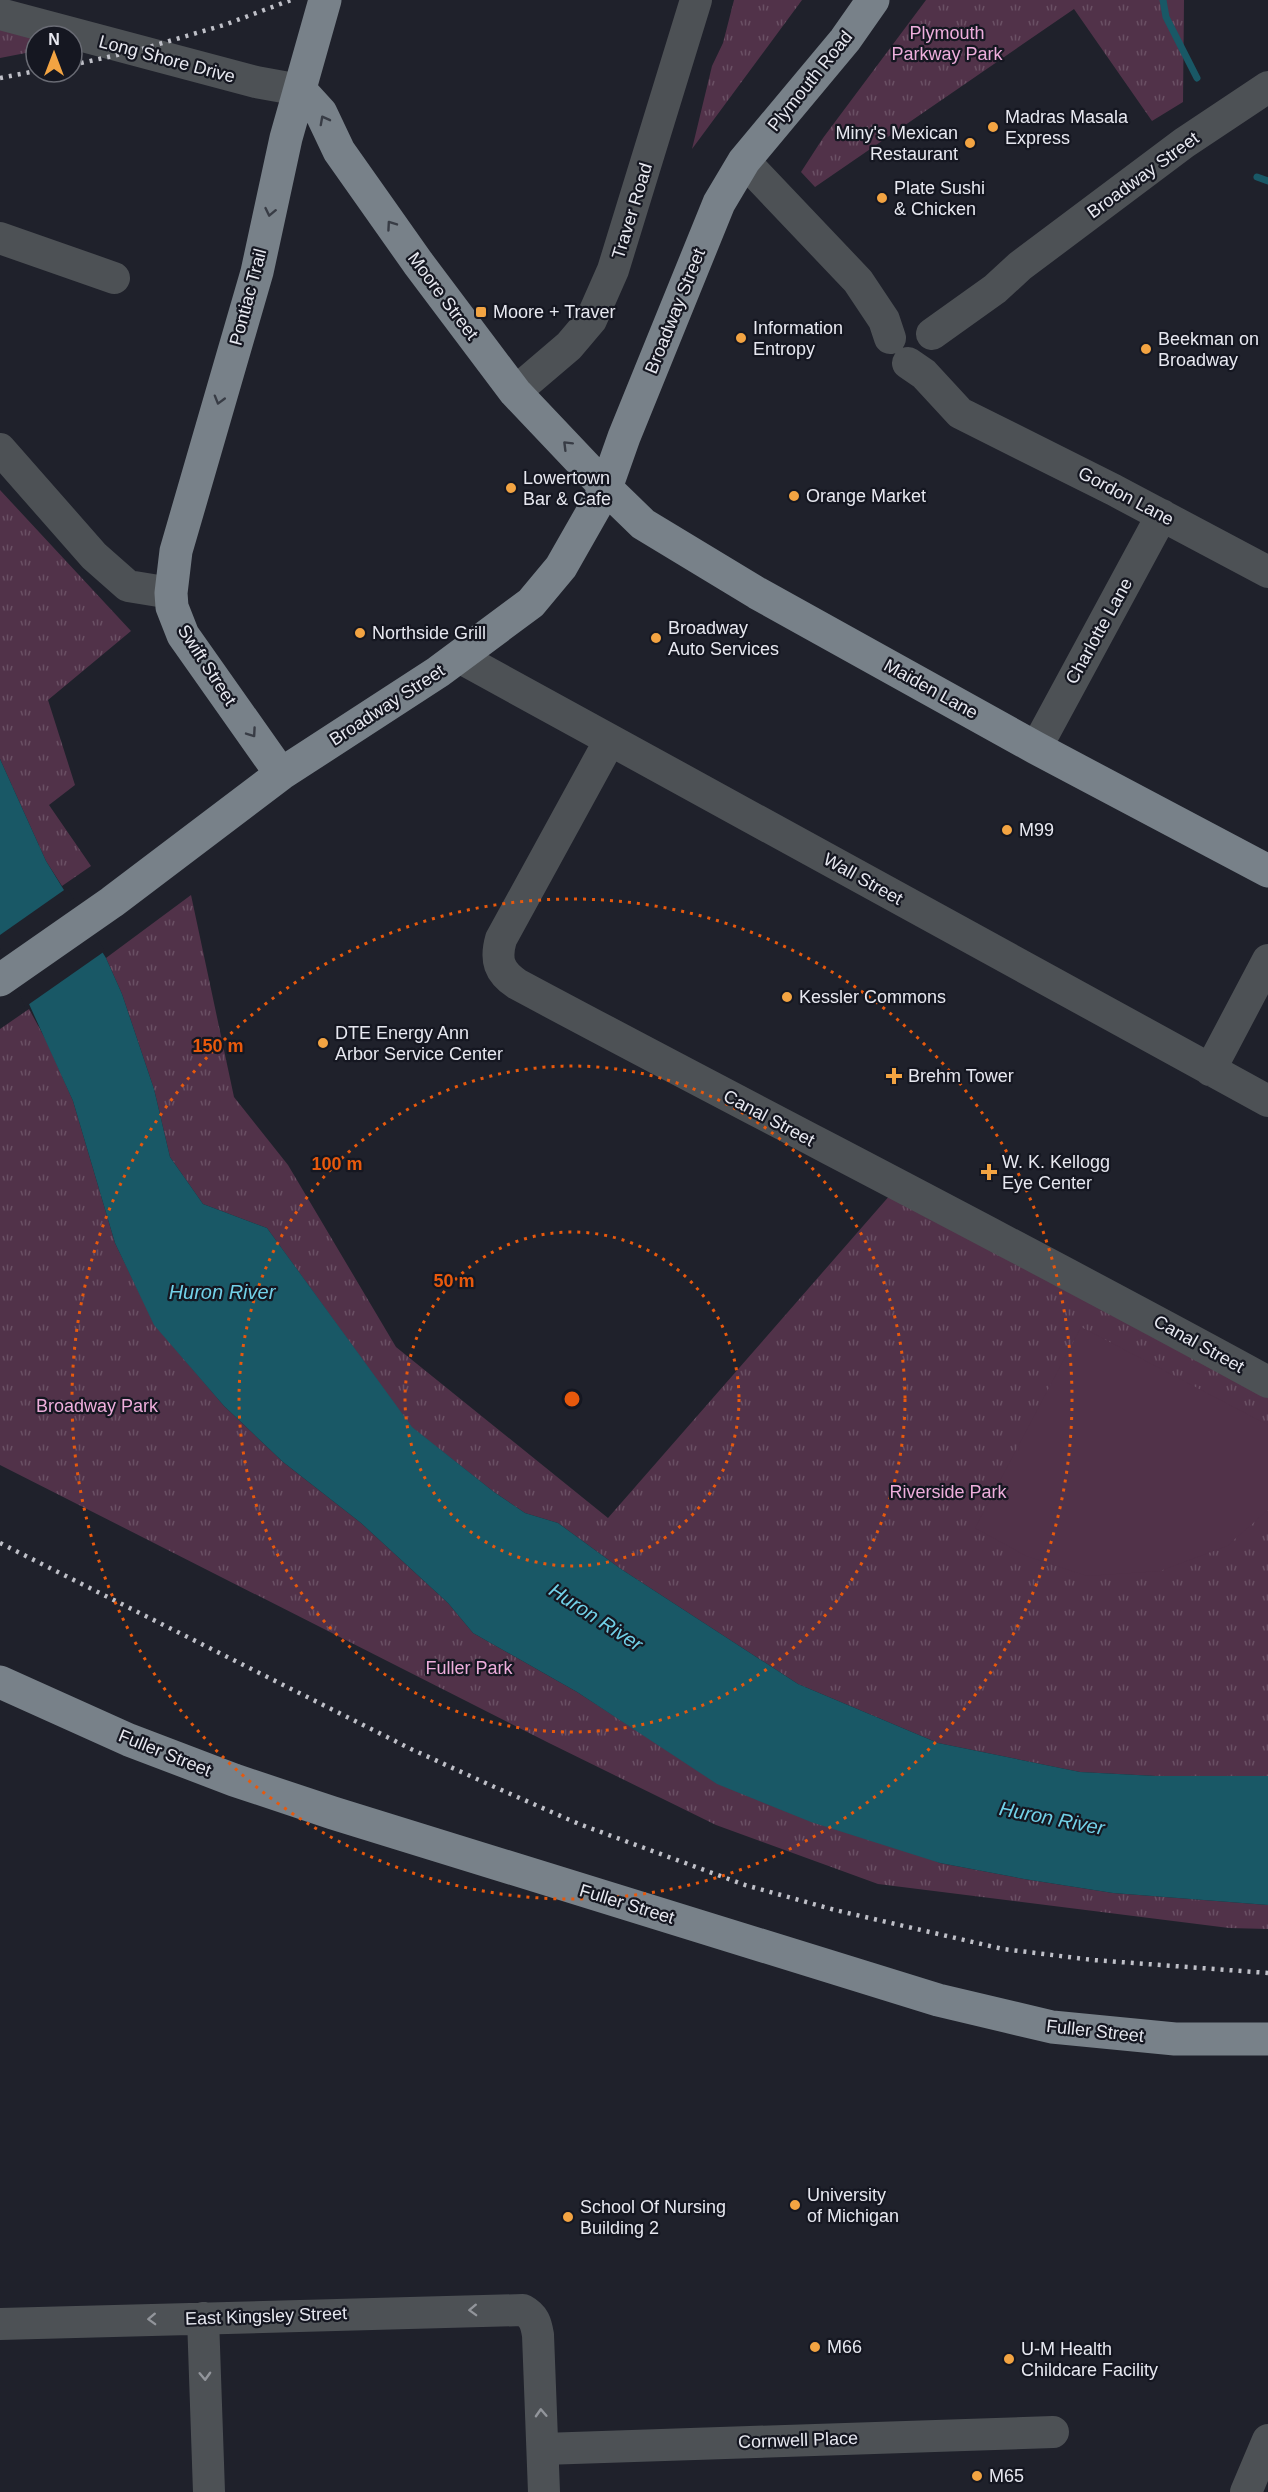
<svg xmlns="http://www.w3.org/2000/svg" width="1268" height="2492" viewBox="0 0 1268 2492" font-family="Helvetica,sans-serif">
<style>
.grass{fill:url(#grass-tufts)}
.pitch{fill:#513249}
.water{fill:#195866}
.pier{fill:#1f212b}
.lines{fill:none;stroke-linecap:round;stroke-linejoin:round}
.stream{stroke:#195866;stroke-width:7}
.minor{stroke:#4d5155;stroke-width:32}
.major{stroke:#788189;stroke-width:33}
.rail{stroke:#bfc0c8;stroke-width:4.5;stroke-dasharray:3 6;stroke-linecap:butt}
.oneway{stroke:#383c45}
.oneway2{stroke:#92959b}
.ring{fill:none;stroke:#e8590c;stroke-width:3;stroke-dasharray:3 6}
.poi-dot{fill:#f3a442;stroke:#151721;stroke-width:2}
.labels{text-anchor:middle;stroke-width:4.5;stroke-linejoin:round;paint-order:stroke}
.park-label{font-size:18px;fill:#eeaedc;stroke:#151721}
.street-label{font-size:18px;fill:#e7e8f0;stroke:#151721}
.poi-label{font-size:18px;fill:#e7e8f0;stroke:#151721;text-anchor:start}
.water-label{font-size:20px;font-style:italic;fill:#72d1e8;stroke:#151721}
.centre{fill:#e8590c;stroke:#151721;stroke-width:3}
.ring-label{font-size:18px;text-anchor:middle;font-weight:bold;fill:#e8590c;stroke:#151721;stroke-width:4.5;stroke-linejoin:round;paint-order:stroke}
</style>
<defs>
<pattern id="grass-tufts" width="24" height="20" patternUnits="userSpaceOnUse" patternTransform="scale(1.5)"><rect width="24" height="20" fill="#513249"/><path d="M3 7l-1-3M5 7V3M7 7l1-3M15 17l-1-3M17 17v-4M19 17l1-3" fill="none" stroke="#6a5064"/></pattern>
</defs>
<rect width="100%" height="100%" fill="#1f212b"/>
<path class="grass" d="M 734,0 L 802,0 L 692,149 L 712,66 L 723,43 Z
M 926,0 L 1184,0 L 1183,102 L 1152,121 L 1074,9 L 815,187 L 801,172 L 823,138 Z
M 0,29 L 36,39 L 36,51 L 0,58 Z
M 0,490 L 131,631 L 48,700 L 75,785 L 49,805 L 91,866 L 62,886 L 46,861 L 0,759 Z
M 191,895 L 234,1097 L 288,1165 L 396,1347 L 608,1518 L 891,1194 L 1268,1398 L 1268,1776 L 1156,1776 L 1080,1772 L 938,1743 L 798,1684 L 621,1569 L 558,1523 L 525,1513 L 494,1492 L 411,1427 L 267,1228 L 203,1204 L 170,1157 L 154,1089 L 122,994 L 106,958 Z
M 29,1009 L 47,1042 L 73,1101 L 115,1243 L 155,1325 L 224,1406 L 283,1462 L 361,1523 L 448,1603 L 473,1633 L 577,1692 L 631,1727 L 940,1863 L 1024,1879 L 1113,1893 L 1268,1905 L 1268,1929 L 1229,1928 L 878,1884 L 716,1825 L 549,1743 L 0,1465 L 0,1029 Z"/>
<path class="pitch" d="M 1081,1327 L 1268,1425 L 1268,1510 L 1227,1546 L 1160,1571 L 1087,1576 L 1026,1556 L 975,1528 Z"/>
<path class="water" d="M 0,759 L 46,861 L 106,958 L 122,994 L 154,1089 L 170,1157 L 203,1204 L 267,1228 L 412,1427 L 494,1492 L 525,1513 L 558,1523 L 621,1569 L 798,1684 L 938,1743 L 1080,1772 L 1156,1776 L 1268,1776 L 1268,1905 L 1113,1893 L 1024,1879 L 940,1863 L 811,1822 L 717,1784 L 577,1692 L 473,1633 L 448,1603 L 361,1523 L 283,1462 L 224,1406 L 154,1325 L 115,1243 L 73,1101 L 0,940 Z"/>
<path class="pier" d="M 67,888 L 105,951 L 25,1007 L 0,948 L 0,935 Z"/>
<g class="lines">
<path class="stream" d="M 1163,0 L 1166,17 L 1197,78
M 1257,177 L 1268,181"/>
<path class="minor" d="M 0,14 L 256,82 L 300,90
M 744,161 L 858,281 L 884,320 L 890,338
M 0,238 L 114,278
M 932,334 L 995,289 L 1020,266 L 1184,143 L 1268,87
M 908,363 L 924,374 L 960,413 L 1114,490 L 1268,572
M 515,392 L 569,346 L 591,320 L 613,270 L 696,0
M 0,449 L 94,556 L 128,586 L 171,593
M 459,657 L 1268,1101
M 610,740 L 501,939 C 495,960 499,972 517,984 C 767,1118 1020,1246 1268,1382
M 1036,748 L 1162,515
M 1210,1070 L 1268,960
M 203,2318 L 209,2492
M 0,2324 L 523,2310 C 534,2316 536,2323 538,2335 L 544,2492
M 543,2449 L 1053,2432
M 1246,2492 L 1268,2440"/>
<path class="major" d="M 300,90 L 321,113 L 339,151 L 418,263 L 515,392 L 606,488 L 643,524 L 757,593 L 1036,748 L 1268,871
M 281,774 L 183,635 L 172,607 L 171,593 L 176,551 L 257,272 L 286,138 L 325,0
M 0,980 L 112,902 L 281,774 L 438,672 L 531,603 L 561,567 L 606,488 L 624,437 L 719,203 L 744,161 L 845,40 L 873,0
M 0,1682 L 129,1740 L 234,1780 L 333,1813 L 938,2000 L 1052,2027 L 1175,2039 L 1268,2039"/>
<path class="rail" d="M 72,65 L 135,51 L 224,25 L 291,0
M 0,78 L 36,71
M 0,1543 L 411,1749 L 490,1785 L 579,1824 L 745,1885 L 835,1910 L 1003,1949 L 1093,1960 L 1268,1973"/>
</g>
<defs><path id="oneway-chevron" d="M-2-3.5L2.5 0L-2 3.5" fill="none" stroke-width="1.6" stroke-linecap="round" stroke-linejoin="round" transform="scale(1.5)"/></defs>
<g class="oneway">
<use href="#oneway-chevron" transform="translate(324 120) rotate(-118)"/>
<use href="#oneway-chevron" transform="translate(270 212) rotate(102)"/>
<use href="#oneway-chevron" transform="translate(391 225) rotate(-125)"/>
<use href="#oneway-chevron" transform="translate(219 400) rotate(106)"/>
<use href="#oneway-chevron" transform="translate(567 445) rotate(-135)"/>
<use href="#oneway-chevron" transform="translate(252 733) rotate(55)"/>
</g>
<g class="oneway2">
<use href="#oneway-chevron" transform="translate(473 2310) rotate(178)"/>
<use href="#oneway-chevron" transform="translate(152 2319) rotate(178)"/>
<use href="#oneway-chevron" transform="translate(205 2376) rotate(88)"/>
<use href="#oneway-chevron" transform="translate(541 2413) rotate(-93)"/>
</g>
<g class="ring">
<circle cx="572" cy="1399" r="167"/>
<circle cx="572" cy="1399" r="333"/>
<circle cx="572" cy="1399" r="500"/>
</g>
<g class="poi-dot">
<circle cx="993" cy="127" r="6"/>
<circle cx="970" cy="143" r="6"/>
<circle cx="882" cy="198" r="6"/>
<rect x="475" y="306" width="12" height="12" rx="3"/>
<circle cx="741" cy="338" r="6"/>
<circle cx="1146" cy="349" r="6"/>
<circle cx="511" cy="488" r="6"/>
<circle cx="794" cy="496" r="6"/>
<circle cx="360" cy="633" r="6"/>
<circle cx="656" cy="638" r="6"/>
<circle cx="1007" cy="830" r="6"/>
<circle cx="787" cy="997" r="6"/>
<circle cx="323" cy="1043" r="6"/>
<path d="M891 1067h6v6h6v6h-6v6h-6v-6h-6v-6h6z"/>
<path d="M986 1163h6v6h6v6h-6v6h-6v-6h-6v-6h6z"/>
<circle cx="795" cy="2205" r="6"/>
<circle cx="568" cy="2217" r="6"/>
<circle cx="815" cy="2347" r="6"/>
<circle cx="1009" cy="2359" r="6"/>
<circle cx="977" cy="2476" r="6"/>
</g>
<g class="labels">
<g class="park-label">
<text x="947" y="39">Plymouth<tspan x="947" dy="21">Parkway Park</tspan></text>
<text x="97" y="1412">Broadway Park</text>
<text x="948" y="1498">Riverside Park</text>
<text x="469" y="1674">Fuller Park</text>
</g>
<g class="street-label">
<text transform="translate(167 59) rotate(15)" y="6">Long Shore Drive</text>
<text transform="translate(810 81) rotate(-51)" y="6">Plymouth Road</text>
<text transform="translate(1143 175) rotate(-36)" y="6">Broadway Street</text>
<text transform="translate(632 211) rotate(-73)" y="6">Traver Road</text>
<text transform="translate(443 296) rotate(53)" y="6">Moore Street</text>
<text transform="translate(248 297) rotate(-75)" y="6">Pontiac Trail</text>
<text transform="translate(675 311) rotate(-68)" y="6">Broadway Street</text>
<text transform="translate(1126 496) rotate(28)" y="6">Gordon Lane</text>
<text transform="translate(1099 631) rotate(-61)" y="6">Charlotte Lane</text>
<text transform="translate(207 665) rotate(57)" y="6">Swift Street</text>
<text transform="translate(931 689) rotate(29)" y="6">Maiden Lane</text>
<text transform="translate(387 705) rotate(-33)" y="6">Broadway Street</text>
<text transform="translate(863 879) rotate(29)" y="6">Wall Street</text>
<text transform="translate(769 1118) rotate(28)" y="6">Canal Street</text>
<text transform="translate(1199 1344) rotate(29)" y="6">Canal Street</text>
<text transform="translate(165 1753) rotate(22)" y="6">Fuller Street</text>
<text transform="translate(627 1904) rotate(17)" y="6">Fuller Street</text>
<text transform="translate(1095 2031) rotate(6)" y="6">Fuller Street</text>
<text transform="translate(266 2316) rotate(-2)" y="6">East Kingsley Street</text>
<text transform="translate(798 2440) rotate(-2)" y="6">Cornwell Place</text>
</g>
<g class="poi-label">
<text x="1005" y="123">Madras Masala<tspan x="1005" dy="21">Express</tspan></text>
<text x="958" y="139" text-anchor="end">Miny's Mexican<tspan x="958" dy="21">Restaurant</tspan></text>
<text x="894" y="194">Plate Sushi<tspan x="894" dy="21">&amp; Chicken</tspan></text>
<text x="493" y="318">Moore + Traver</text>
<text x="753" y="334">Information<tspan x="753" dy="21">Entropy</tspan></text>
<text x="1158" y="345">Beekman on<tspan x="1158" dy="21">Broadway</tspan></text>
<text x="523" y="484">Lowertown<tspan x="523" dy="21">Bar &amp; Cafe</tspan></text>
<text x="806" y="502">Orange Market</text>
<text x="668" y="634">Broadway<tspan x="668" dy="21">Auto Services</tspan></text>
<text x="372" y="639">Northside Grill</text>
<text x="1019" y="836">M99</text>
<text x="799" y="1003">Kessler Commons</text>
<text x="335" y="1039">DTE Energy Ann<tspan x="335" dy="21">Arbor Service Center</tspan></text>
<text x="908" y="1082">Brehm Tower</text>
<text x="1002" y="1168">W. K. Kellogg<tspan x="1002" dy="21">Eye Center</tspan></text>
<text x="807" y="2201">University<tspan x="807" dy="21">of Michigan</tspan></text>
<text x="580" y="2213">School Of Nursing<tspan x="580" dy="21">Building 2</tspan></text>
<text x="827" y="2353">M66</text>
<text x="1021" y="2355">U-M Health<tspan x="1021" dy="21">Childcare Facility</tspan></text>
<text x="989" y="2482">M65</text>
</g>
<g class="water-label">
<text x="222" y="1299">Huron River</text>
<text transform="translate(596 1617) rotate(33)" y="7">Huron River</text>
<text transform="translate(1052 1818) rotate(11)" y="7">Huron River</text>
</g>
</g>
<circle cx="572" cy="1399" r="9" class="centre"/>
<g class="ring-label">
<text x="218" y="1052">150 m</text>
<text x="337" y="1170">100 m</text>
<text x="454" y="1287">50 m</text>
</g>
<g transform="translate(54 54)"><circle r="28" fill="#151721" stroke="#696b74" stroke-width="1.5"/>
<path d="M0-4.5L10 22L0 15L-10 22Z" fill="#f3a442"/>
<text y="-9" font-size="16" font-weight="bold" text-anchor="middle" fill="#e7e8f0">N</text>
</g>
</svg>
